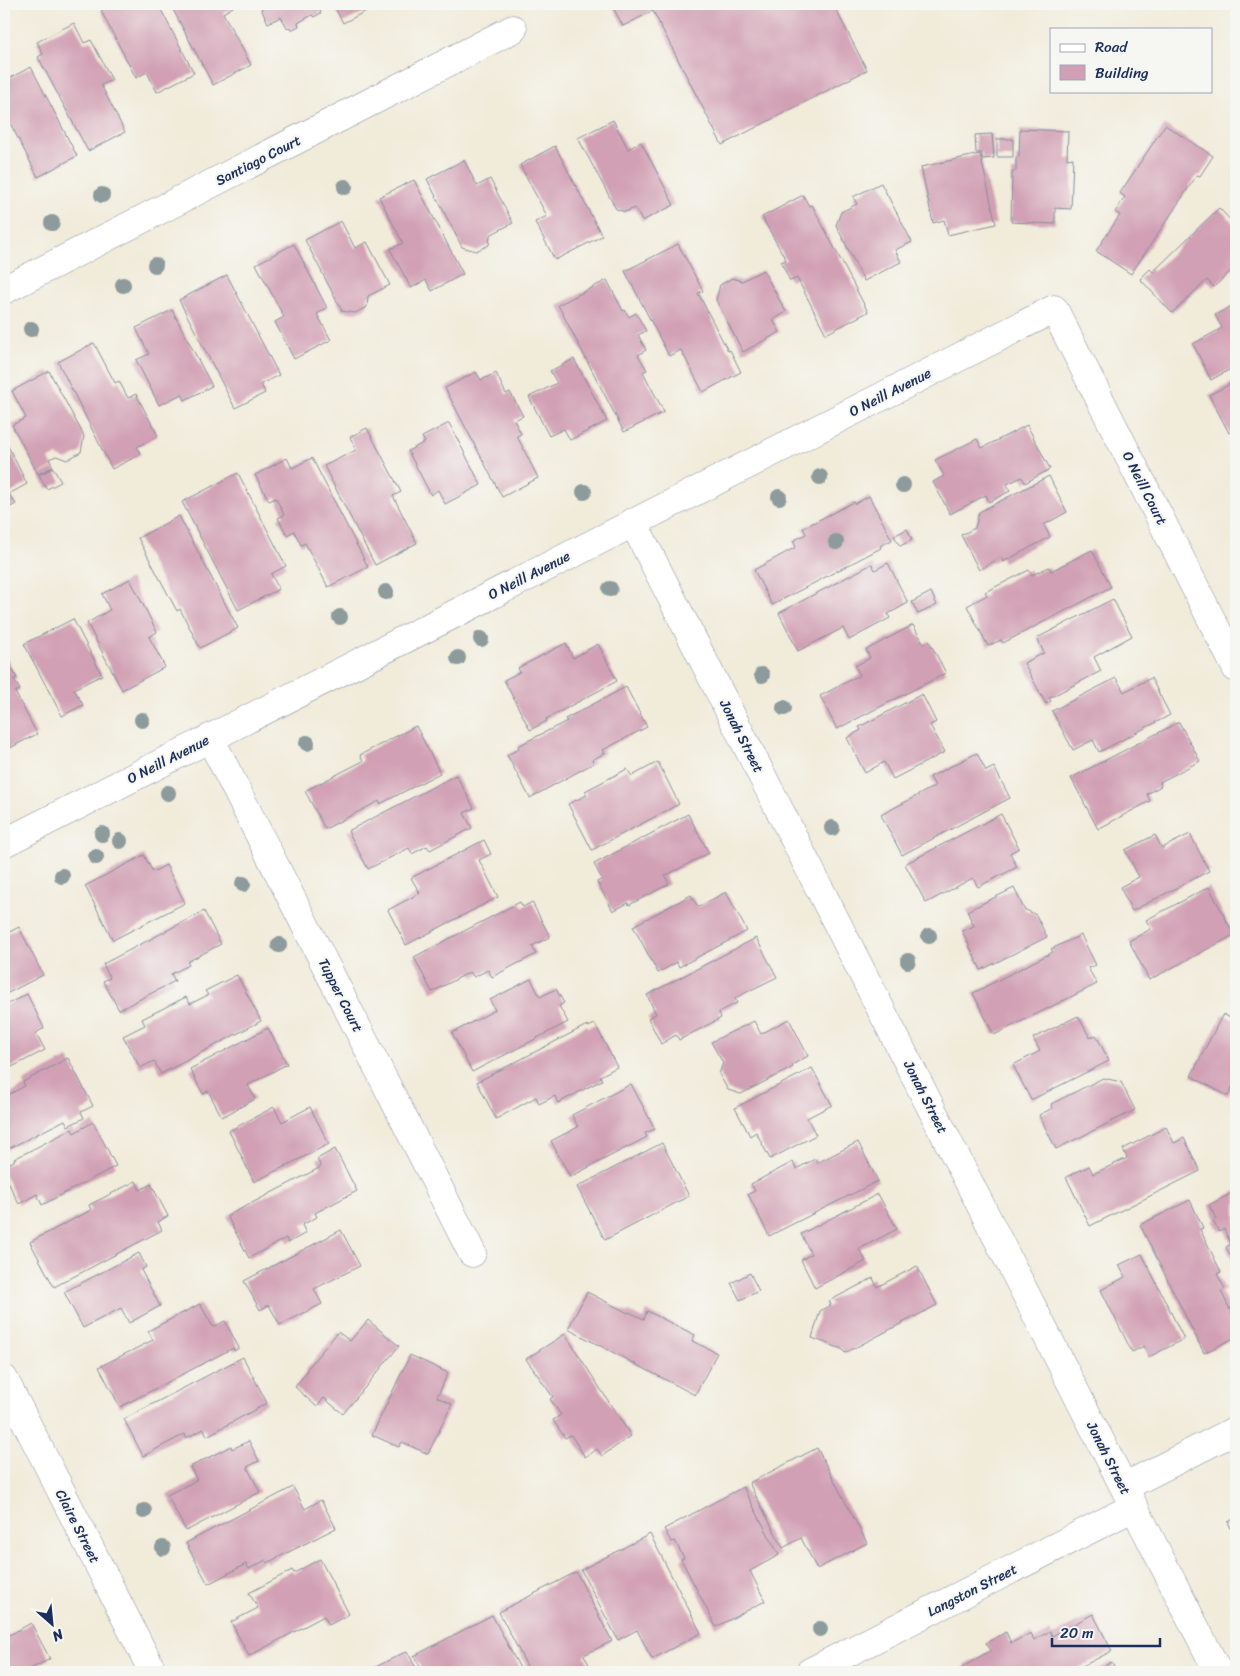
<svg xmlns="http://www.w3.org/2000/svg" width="1240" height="1676" viewBox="0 0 1240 1676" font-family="Sriracha,sans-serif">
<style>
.building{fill:#d1a0b4}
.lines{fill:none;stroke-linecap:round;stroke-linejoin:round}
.minor-casing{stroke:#868d9c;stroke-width:29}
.minor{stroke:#fff;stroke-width:28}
.tree{fill:#8d9b9c}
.labels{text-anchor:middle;stroke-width:4;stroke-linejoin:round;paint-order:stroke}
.street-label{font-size:14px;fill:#1b2f5e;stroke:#f6f6f2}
</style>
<rect width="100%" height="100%" fill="#f6f6f2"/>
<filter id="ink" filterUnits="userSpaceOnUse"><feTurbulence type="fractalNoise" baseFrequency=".02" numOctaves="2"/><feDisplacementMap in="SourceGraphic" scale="10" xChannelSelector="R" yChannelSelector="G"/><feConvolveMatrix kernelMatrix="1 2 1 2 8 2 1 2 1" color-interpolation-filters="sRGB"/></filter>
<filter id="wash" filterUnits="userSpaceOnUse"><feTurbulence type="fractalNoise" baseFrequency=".0096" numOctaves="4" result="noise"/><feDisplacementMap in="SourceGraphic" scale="20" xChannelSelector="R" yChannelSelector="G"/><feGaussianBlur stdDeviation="1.12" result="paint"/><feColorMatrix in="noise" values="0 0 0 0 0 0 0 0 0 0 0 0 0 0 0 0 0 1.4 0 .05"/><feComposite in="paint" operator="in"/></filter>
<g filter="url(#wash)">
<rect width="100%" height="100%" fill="#f1ebda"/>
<g id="blocks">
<path class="building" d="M 116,4 L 158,4 L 194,73 L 157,92 L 147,72 L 136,78 L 101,11 Z
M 170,4 L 231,4 L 233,7 L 223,13 L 251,65 L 213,85 Z
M 263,4 L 320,4 L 323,9 L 320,10 L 321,13 L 314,17 L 312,15 L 298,23 L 299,26 L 291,30 L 290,27 L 288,29 L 281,17 L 268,23 L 261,9 L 264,7 Z
M 333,4 L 380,4 L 343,23 Z
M 611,4 L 833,4 L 867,70 L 722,145 L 653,11 L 623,26 Z
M 74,23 L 84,43 L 91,40 L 112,80 L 101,85 L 125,132 L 88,151 L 38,57 L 43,54 L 37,42 Z
M 31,67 L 77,156 L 38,177 L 9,121 L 4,123 L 4,81 Z
M 613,120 L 628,149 L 641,142 L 674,205 L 642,221 L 635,208 L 625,212 L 616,209 L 578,138 Z
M 1165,125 L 1213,156 L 1200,176 L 1197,175 L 1131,274 L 1096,251 L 1120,215 L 1115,212 L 1125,197 L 1120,193 Z
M 1020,129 L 1068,131 L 1067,159 L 1073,158 L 1071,209 L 1055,208 L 1055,224 L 1011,222 L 1012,171 L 1016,171 L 1016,157 L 1019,157 Z
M 992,134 L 994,158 L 982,159 L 982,153 L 976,153 L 975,135 Z
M 997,139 L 1013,139 L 1013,157 L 997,157 Z
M 555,146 L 602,236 L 555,260 L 535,222 L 547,216 L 520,165 Z
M 980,154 L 996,224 L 948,235 L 944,220 L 933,223 L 921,167 Z
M 464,160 L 477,186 L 490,179 L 513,223 L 490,235 L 489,245 L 476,251 L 462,247 L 427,179 Z
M 414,180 L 463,274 L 432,291 L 426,280 L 411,288 L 390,249 L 403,243 L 379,197 Z
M 881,183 L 912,242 L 895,250 L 901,262 L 864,281 L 836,225 L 841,212 L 857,204 L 853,197 Z
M 803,195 L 809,206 L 812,205 L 868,312 L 826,334 L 797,278 L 790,281 L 781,262 L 786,260 L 762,217 Z
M 1219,208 L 1236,226 L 1236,266 L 1214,287 L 1207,280 L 1172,313 L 1140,279 L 1150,269 L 1153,272 Z
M 341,221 L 355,248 L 367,242 L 390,285 L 368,296 L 367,307 L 355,313 L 342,311 L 305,240 Z
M 294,244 L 327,308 L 317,314 L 331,340 L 294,359 L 275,322 L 284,317 L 256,264 Z
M 678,244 L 703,291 L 698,293 L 728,351 L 730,350 L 741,372 L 703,392 L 681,350 L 669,356 L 625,271 Z
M 763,270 L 786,312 L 773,320 L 780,332 L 743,352 L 716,300 L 720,285 L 732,278 L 742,281 Z
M 227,275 L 279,375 L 261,384 L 265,393 L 235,408 L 179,300 Z
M 607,280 L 623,311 L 625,310 L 629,317 L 636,313 L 646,331 L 638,335 L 646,350 L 638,355 L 647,370 L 643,372 L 664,412 L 624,432 L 558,305 Z
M 1236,304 L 1236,366 L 1211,380 L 1193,344 L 1222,328 L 1215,315 Z
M 172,310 L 212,386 L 185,400 L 182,394 L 159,405 L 136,360 L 149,354 L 136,328 Z
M 94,343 L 115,383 L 119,381 L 128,398 L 136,394 L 158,436 L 137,447 L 141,454 L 112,469 L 58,362 Z
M 574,359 L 607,421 L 570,440 L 564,429 L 549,436 L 529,397 L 557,383 L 550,371 Z
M 49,371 L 84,436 L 81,452 L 67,460 L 56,456 L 49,459 L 53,467 L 38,474 L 12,425 L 26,418 L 12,391 Z
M 476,372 L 481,380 L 496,373 L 506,394 L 510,392 L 523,416 L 514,420 L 521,434 L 517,436 L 538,478 L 502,497 L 445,388 Z
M 1236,381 L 1236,429 L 1229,433 L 1209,395 Z
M 449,423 L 481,485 L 445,504 L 438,490 L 431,495 L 408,451 L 425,442 L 422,437 Z
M 1027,425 L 1050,469 L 1025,483 L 1022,477 L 1007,484 L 1010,491 L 989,502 L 986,495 L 950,514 L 933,482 L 944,476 L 935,460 L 977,439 L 982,448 Z
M 367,428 L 401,492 L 393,496 L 417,543 L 375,565 L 324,466 L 356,450 L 350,437 Z
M 4,438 L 27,484 L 9,494 L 16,504 L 4,510 Z
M 287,458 L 292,468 L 312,458 L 368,567 L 328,587 L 305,543 L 301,545 L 294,531 L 287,535 L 278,518 L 284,515 L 276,498 L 269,501 L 255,475 Z
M 53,468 L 61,482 L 47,489 L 39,475 Z
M 238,473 L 286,566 L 271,574 L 279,589 L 238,610 L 182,502 Z
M 1049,476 L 1067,512 L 1044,525 L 1050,537 L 1003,562 L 1001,557 L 979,570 L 961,535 L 975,528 L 979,512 Z
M 1236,476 L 1236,490 L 1230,479 Z
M 869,496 L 892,540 L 880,546 L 881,548 L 772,605 L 754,570 L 796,547 L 793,541 L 806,534 L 803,528 L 854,502 L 855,504 Z
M 179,516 L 238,628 L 200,648 L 180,609 L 177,611 L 138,538 Z
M 907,529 L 912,540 L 900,546 L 894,536 Z
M 1092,550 L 1111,587 L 1003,643 L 1001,640 L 988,646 L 967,606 L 987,595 L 985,592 L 1029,570 L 1032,575 L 1049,567 L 1051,571 Z
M 888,563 L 908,603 L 888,614 L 890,618 L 849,640 L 843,628 L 798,651 L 779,613 L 872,564 L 875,570 Z
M 130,579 L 157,632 L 149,637 L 165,667 L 122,690 L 87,623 L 110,610 L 102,594 Z
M 931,592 L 937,605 L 918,614 L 912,602 Z
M 1113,599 L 1132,636 L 1094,657 L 1101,671 L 1049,698 L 1051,701 L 1046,704 L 1024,663 L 1044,653 L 1037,638 Z
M 73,619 L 102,675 L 74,689 L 83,705 L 62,716 L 24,644 Z
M 913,625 L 924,644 L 929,641 L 946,673 L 837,729 L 820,696 L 860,675 L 855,666 L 870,658 L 866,650 Z
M 566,643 L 573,658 L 598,644 L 617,681 L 546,719 L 547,721 L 530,730 L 504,680 L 520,672 L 518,668 Z
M 4,653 L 17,678 L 14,679 L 20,690 L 15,692 L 37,734 L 4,751 Z
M 1116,678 L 1124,692 L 1151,678 L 1170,715 L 1099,752 L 1093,740 L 1073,750 L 1052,711 Z
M 626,687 L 647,727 L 603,750 L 605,753 L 592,760 L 594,763 L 530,798 L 507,755 L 519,749 L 518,746 L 567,721 L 565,719 Z
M 922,694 L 936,722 L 930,725 L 945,752 L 893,779 L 884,762 L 865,773 L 847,738 L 861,730 L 859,727 Z
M 1179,722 L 1200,761 L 1160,782 L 1161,786 L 1147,794 L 1150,801 L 1098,829 L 1071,778 Z
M 416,726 L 440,773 L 380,804 L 379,801 L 325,829 L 305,791 L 363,761 L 360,755 Z
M 977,753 L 986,771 L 994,767 L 1010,798 L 902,855 L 881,815 L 935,786 L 930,777 Z
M 658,762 L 679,804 L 592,850 L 568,804 L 587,795 L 585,791 L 627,769 L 632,776 Z
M 456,775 L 474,808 L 464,813 L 472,828 L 430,850 L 427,846 L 412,854 L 409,848 L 368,869 L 348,831 Z
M 688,814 L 709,853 L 665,876 L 669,884 L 629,905 L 628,903 L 613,911 L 597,882 L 602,879 L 594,864 Z
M 1001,814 L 1019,848 L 1010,853 L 1017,867 L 978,887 L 973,878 L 926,903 L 905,864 Z
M 1190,834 L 1209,871 L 1132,911 L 1120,887 L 1139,877 L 1125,850 L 1155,835 L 1162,848 Z
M 484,840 L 491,854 L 479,860 L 498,897 L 406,945 L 388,910 L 420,893 L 411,878 Z
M 144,855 L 153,872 L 166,865 L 185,903 L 113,940 L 85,886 Z
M 1209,887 L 1234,935 L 1149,980 L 1129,941 L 1151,929 L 1146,920 Z
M 1014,888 L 1024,909 L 1036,915 L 1047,937 L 981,970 L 962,931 L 974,926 L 967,911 Z
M 726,892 L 747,931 L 679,967 L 677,962 L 658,973 L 633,926 L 691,895 L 698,907 Z
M 520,902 L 523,907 L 532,902 L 550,937 L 532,946 L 536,954 L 492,977 L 488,970 L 474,977 L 470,972 L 432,992 L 414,957 Z
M 204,911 L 221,944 L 187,962 L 189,965 L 171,974 L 175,981 L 119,1010 L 103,981 L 110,978 L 103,964 Z
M 19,927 L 43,975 L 4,995 L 4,935 Z
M 1081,935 L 1096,965 L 1088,968 L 1097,984 L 994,1035 L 973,993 L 1053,952 L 1051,949 Z
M 756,938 L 777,977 L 735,998 L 737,1003 L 719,1012 L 721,1018 L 679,1040 L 676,1035 L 661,1044 L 648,1018 L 656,1014 L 647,995 Z
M 237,975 L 261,1021 L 161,1074 L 154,1061 L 140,1068 L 123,1036 L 145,1025 L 142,1019 L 186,997 L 190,1004 L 208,995 L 205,991 Z
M 531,979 L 540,997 L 556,989 L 564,1003 L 559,1006 L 568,1022 L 472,1072 L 452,1033 L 495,1010 L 490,1000 Z
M 27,994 L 44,1028 L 36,1033 L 45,1050 L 4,1071 L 4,1006 Z
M 1223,1014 L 1236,1021 L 1236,1079 L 1228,1096 L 1191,1076 Z
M 1078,1016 L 1090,1038 L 1096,1035 L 1109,1061 L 1031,1100 L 1013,1065 L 1040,1051 L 1033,1038 Z
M 789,1019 L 808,1056 L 792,1065 L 793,1067 L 741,1094 L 728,1090 L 719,1074 L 723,1063 L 711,1042 L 754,1021 L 761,1034 Z
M 595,1024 L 617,1067 L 600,1076 L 602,1080 L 558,1103 L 555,1096 L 539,1104 L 536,1097 L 496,1119 L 477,1082 L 587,1025 L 588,1027 Z
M 268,1028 L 287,1064 L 248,1085 L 255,1099 L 222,1117 L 208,1091 L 203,1094 L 190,1069 Z
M 68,1058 L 93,1106 L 81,1112 L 84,1118 L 68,1126 L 65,1120 L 4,1151 L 4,1097 L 25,1086 L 23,1082 Z
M 812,1068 L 832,1105 L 807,1118 L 816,1135 L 770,1159 L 756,1132 L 750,1136 L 735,1108 Z
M 1103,1078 L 1121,1082 L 1135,1110 L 1056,1149 L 1039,1115 L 1053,1108 L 1051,1104 Z
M 631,1084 L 655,1129 L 645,1133 L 647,1137 L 570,1177 L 551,1141 L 578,1127 L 572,1115 Z
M 274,1107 L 282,1122 L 310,1107 L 329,1144 L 254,1182 L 229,1131 Z
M 93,1122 L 116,1166 L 42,1205 L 37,1194 L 19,1204 L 4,1174 L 4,1166 L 14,1161 L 14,1159 L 72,1129 L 74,1133 Z
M 1166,1127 L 1174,1143 L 1184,1138 L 1200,1171 L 1090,1226 L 1066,1177 L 1089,1166 L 1093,1174 L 1127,1158 L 1123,1149 Z
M 858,1142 L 878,1181 L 769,1236 L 748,1194 L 755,1191 L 751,1184 L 793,1162 L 796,1169 L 815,1159 L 817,1163 Z
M 662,1143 L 689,1196 L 605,1240 L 577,1187 Z
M 335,1149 L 357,1191 L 315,1213 L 317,1217 L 302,1225 L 306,1233 L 288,1243 L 286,1238 L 249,1258 L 227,1216 L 321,1167 L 317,1159 Z
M 136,1181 L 140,1190 L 151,1184 L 168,1216 L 158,1222 L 162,1230 L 54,1287 L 30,1242 L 91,1210 L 89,1205 Z
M 1236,1191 L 1236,1264 L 1235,1265 L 1226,1247 L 1231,1244 L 1224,1229 L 1219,1232 L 1213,1221 L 1216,1219 L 1209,1205 Z
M 878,1194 L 897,1229 L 859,1249 L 866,1261 L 815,1288 L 801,1260 L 811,1254 L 801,1234 Z
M 1190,1200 L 1203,1228 L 1200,1229 L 1221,1272 L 1217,1274 L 1225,1289 L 1221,1291 L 1236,1322 L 1236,1337 L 1204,1353 L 1140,1225 Z
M 341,1230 L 360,1266 L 314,1289 L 322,1304 L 280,1325 L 269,1305 L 260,1310 L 244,1281 Z
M 139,1253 L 146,1267 L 141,1270 L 160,1306 L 129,1323 L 121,1308 L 83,1328 L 64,1292 Z
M 1142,1254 L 1184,1339 L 1149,1357 L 1144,1346 L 1132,1352 L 1101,1290 L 1125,1277 L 1119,1265 Z
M 917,1266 L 937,1305 L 845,1353 L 842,1349 L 812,1338 L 820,1311 L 831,1305 L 829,1301 L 873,1278 L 877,1287 Z
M 750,1273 L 759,1291 L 740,1300 L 731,1283 Z
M 587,1292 L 628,1313 L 629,1312 L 644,1319 L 647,1311 L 695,1335 L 692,1341 L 717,1353 L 695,1395 L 568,1329 Z
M 200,1304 L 213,1327 L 225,1321 L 239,1348 L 234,1351 L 233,1348 L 120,1407 L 99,1367 L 153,1340 L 148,1331 Z
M 368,1320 L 399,1346 L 343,1414 L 324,1398 L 317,1407 L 295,1387 L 307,1371 L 306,1370 L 338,1332 L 350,1341 Z
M 565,1334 L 631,1436 L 602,1456 L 597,1449 L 585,1457 L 571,1435 L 565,1438 L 553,1420 L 561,1415 L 550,1399 L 553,1397 L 526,1359 Z
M 410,1355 L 448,1373 L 437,1397 L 452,1404 L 428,1454 L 402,1442 L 399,1447 L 372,1435 Z
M 243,1357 L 267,1403 L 207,1436 L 204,1429 L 186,1438 L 185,1434 L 143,1456 L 124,1419 Z
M 249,1441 L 259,1461 L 247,1467 L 260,1492 L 186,1531 L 167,1495 L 197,1480 L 190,1467 L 231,1446 L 232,1449 Z
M 817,1448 L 867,1543 L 817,1569 L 801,1538 L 783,1548 L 749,1483 Z
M 293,1487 L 305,1509 L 321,1500 L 336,1528 L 267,1563 L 266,1560 L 249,1569 L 246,1564 L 208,1584 L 186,1543 Z
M 743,1487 L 779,1555 L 750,1571 L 765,1601 L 716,1627 L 681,1559 L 684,1558 L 675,1541 L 671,1542 L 664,1529 Z
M 1236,1518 L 1236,1539 L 1228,1522 Z
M 650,1534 L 701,1633 L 652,1659 L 637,1630 L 618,1640 L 581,1570 Z
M 320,1559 L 349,1614 L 329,1625 L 324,1616 L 249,1656 L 231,1622 L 258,1608 L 249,1593 L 292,1570 L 294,1573 Z
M 576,1572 L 612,1641 L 584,1655 L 593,1672 L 530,1672 L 499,1612 Z
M 1093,1614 L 1112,1651 L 1071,1672 L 965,1672 L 963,1667 L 991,1650 L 986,1643 L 1006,1632 L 1011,1643 L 1031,1633 L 1034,1640 L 1050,1631 L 1052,1636 Z
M 492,1615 L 522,1672 L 423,1672 L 414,1656 Z
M 31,1623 L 50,1659 L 24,1672 L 4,1672 L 4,1638 Z
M 407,1651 L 418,1672 L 366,1672 Z
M 1112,1662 L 1117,1672 L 1092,1672 Z"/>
</g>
</g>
<g filter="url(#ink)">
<use href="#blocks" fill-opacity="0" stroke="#868d9c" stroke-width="1"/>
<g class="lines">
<g class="minor-casing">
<path id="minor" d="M 4,290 L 513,29
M 633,522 L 1218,1672
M 210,738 L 472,1253
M 4,843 L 1054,309 L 1236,668
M 4,1379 L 153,1672
M 1124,1487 L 1236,1430
M 810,1672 L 1134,1507"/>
</g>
<use href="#minor" class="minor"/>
</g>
<g class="tree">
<circle cx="345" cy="187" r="8"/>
<circle cx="102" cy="195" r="8"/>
<circle cx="52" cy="223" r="8"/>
<circle cx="155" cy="265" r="8"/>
<circle cx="123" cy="285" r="8"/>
<circle cx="31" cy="329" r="8"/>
<circle cx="820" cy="477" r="8"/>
<circle cx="903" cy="485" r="8"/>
<circle cx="584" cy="492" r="8"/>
<circle cx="779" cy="497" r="8"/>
<circle cx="836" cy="542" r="8"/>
<circle cx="610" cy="589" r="8"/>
<circle cx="386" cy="592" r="8"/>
<circle cx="340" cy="617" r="8"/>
<circle cx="481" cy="639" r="8"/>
<circle cx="458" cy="658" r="8"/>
<circle cx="762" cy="675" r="8"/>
<circle cx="784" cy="708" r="8"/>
<circle cx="142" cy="720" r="8"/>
<circle cx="307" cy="743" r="8"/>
<circle cx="168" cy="793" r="8"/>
<circle cx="832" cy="828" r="8"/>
<circle cx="102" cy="834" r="8"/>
<circle cx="120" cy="841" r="8"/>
<circle cx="96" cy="857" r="8"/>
<circle cx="62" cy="876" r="8"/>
<circle cx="243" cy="884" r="8"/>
<circle cx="929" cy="936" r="8"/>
<circle cx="279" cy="945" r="8"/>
<circle cx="908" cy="961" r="8"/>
<circle cx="144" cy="1511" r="8"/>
<circle cx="163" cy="1548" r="8"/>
<circle cx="820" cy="1629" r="8"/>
</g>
</g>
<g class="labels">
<g class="street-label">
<text transform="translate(258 160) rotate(-27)" y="5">Santiago Court</text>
<text transform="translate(890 392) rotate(-27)" y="5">O Neill Avenue</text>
<text transform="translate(1145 488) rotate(63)" y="5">O Neill Court</text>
<text transform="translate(529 575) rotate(-27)" y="5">O Neill Avenue</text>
<text transform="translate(742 736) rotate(63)" y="5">Jonah Street</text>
<text transform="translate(168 759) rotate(-27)" y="5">O Neill Avenue</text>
<text transform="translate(341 995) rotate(63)" y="5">Tupper Court</text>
<text transform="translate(926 1097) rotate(63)" y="5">Jonah Street</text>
<text transform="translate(1109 1458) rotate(63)" y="5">Jonah Street</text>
<text transform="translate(78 1526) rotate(63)" y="5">Claire Street</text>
<text transform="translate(972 1590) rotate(-27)" y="5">Langston Street</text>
</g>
</g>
<rect width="1240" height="1676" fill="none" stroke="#f6f6f2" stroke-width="20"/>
<rect x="1050" y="28" width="162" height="65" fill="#f6f6f2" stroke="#9ea6b7"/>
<rect x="1060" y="44" width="25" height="8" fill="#ffffff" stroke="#9ea6b7"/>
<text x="1095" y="52" font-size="15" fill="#1b2f5e">Road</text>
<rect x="1060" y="65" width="25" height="15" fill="#d1a0b4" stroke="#9ea6b7"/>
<text x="1095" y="78" font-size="15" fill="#1b2f5e">Building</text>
<g transform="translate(52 1624) rotate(153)" stroke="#f6f6f2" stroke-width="4" paint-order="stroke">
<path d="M0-4L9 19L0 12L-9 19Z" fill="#1b2f5e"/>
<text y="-8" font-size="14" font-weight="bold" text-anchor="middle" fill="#1b2f5e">N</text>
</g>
<path d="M1052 1638v8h108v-8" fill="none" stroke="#1b2f5e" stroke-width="2.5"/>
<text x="1060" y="1638" font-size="15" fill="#1b2f5e" stroke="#f6f6f2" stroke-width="4" paint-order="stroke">20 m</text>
</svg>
